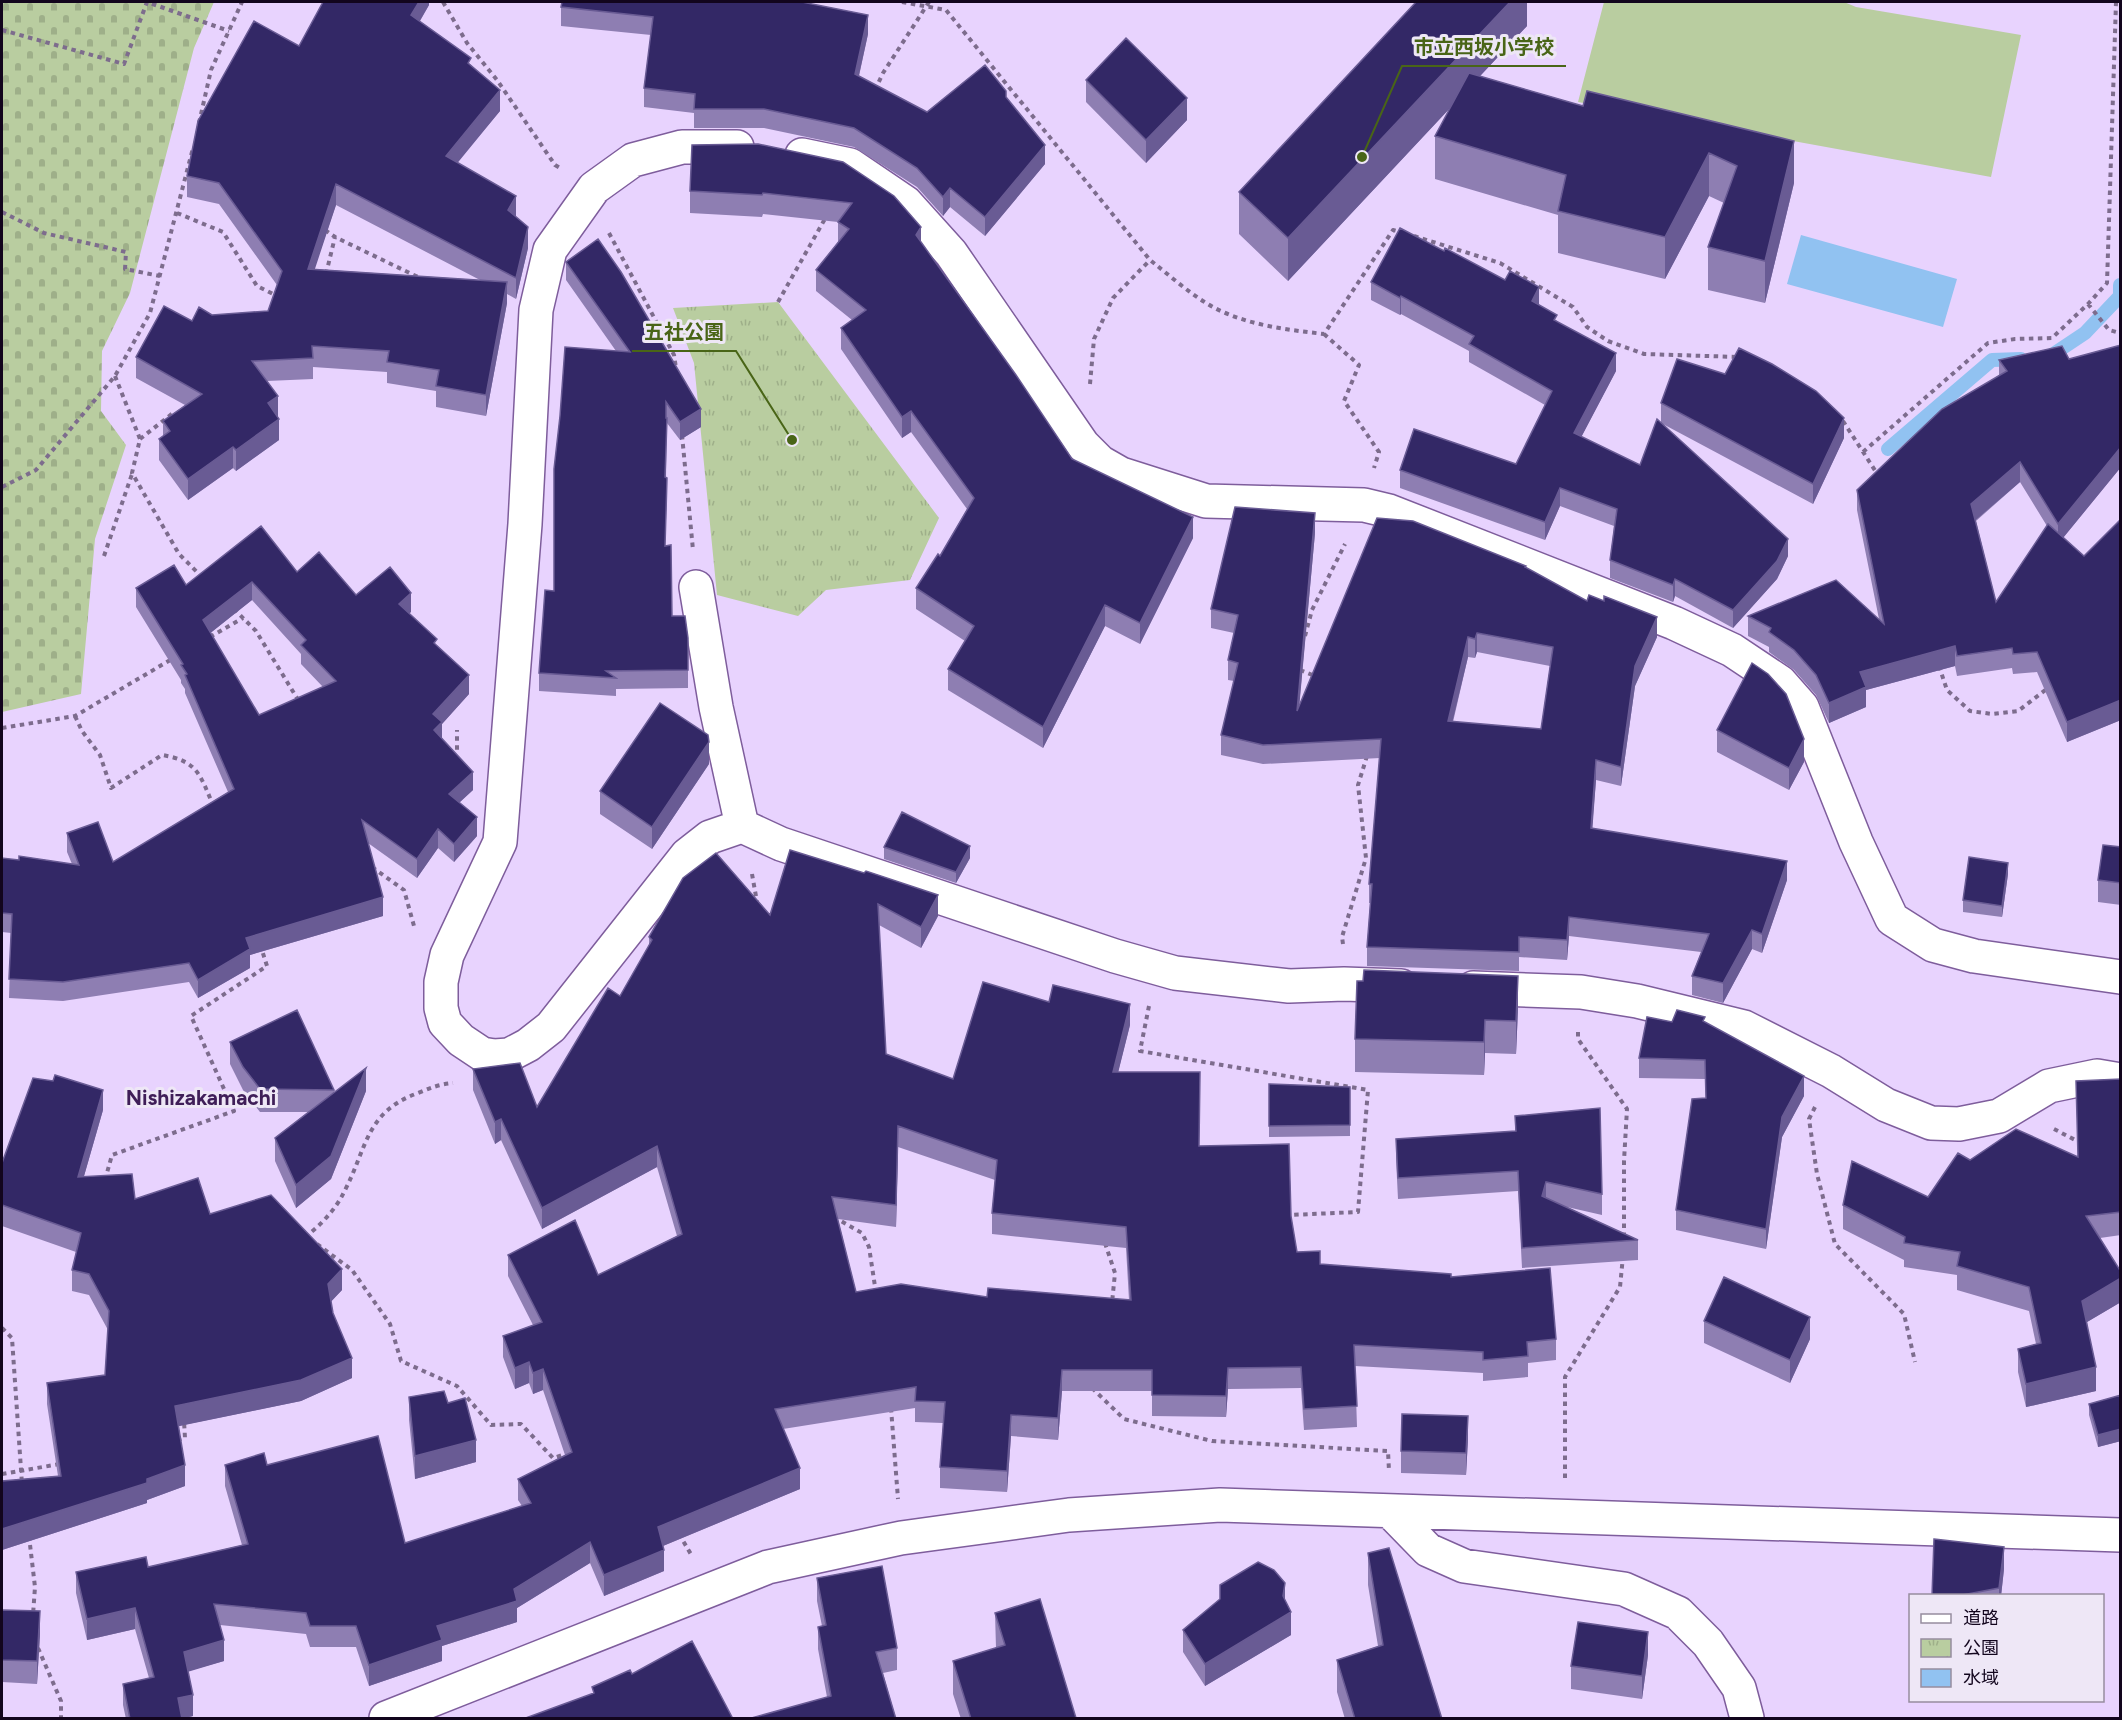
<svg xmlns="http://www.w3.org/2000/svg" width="2122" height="1720" viewBox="0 0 2122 1720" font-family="Figtree,'Noto Sans JP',sans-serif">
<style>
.grass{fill:#b9cda0}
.cemetery{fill:url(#cemetery-stones)}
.park{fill:url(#park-tufts)}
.water{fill:#91c2f1}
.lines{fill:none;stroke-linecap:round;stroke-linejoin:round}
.stream{stroke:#91c2f1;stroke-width:14}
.minor-casing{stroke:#7e5d9c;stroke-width:36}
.path{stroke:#7d6c8d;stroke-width:4;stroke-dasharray:4.5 4.5;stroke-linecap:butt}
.minor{stroke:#fff;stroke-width:33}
.wall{fill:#8e7eb2;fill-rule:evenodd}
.shaded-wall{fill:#695b94}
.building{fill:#332866;stroke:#695b94;stroke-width:1.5;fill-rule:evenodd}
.labels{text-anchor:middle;stroke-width:6;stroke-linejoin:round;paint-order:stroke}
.quarter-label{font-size:21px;font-weight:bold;fill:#3f1e58;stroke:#eee7f6}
.leader{fill:none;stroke:#496517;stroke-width:2}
.callout-dot{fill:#496517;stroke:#eee7f6;stroke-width:2}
.callout-label{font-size:20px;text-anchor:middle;font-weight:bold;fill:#496517;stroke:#eee7f6;stroke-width:6;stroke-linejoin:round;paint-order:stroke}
</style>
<defs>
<pattern id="cemetery-stones" width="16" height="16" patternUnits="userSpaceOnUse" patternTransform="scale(1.5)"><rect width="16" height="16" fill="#b9cda0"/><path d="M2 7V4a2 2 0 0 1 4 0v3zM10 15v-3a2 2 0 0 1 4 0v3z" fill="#9eaf89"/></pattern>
<pattern id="park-tufts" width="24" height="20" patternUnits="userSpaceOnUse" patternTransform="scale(1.5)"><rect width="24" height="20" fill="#b9cda0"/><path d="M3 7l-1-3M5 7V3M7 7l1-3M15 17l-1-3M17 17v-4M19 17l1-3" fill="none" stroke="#9eaf89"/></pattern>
</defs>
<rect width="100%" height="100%" fill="#e8d3fe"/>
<path class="grass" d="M 1604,2 L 1844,2 L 1856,7 L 2021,35 L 1991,177 L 1578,102 Z"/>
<path class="cemetery" d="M 2,2 L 214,2 L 194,48 L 130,293 L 102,351 L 101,411 L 126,445 L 95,539 L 81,694 L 2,712 Z"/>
<path class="park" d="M 778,302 L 939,518 L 910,580 L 826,590 L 798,616 L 717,595 L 694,363 L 673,308 Z"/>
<path class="water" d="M 1801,235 L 1957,279 L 1943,327 L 1787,284 Z"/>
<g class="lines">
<path class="stream" d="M 2049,357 L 2085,333 L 2120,296 L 2120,285
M 1888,449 L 1992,360 L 2021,359"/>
<g class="minor-casing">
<path id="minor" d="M 737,147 L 682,147 L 633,160 L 594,188 L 550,250 L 536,310 L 525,524 L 500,842 L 447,955 L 441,982 L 441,1008 L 445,1023 L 461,1040 L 482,1054 L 494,1056 L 509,1055 L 528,1045 L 551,1027 L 687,855 L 710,837 L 742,826 L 781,844 L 1115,956 L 1175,973 L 1289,986 L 1344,984 L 1401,986
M 802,155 L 850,165 L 906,203 L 951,253 L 1083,445 L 1100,462 L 1121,474 L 1206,501 L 1364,505 L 1389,511 L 1674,623 L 1732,650 L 1780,682 L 1802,707 L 1856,842 L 1892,919 L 1933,945 L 1974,956 L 2120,977
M 696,587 L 716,707 L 742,826
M 1473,988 L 1581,992 L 1637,1001 L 1744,1027 L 1831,1071 L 1886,1105 L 1931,1123 L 1959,1124 L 1999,1116 L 2049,1086 L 2097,1076 L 2120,1080
M 1390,1511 L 1428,1550 L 1464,1566 L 1624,1589 L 1678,1613 L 1708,1643 L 1739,1688 L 1747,1718
M 386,1718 L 768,1567 L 901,1538 L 1069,1515 L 1220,1505 L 2120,1535"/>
</g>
<path class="path" d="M 443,2 L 467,43 L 497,80 L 555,165 L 560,168
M 902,2 L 946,10 L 1150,260 C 1173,278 1196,300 1223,312 C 1255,326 1289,330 1324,334 L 1393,230 L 1401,232
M 2,30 L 124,64 L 147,2 L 229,31
M 875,90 L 883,73 L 929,2
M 199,123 L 211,70 L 242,2
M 2,212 L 44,233 L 126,252 L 125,269 L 160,276
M 177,213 L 223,232 L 257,286 L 277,296
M 325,230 L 335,237 L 420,278
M 609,233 L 674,355 L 676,368
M 1414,236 L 1500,263 L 1573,307 L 1587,327 L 1608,341 L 1644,354 L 1739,357
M 326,274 L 335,237
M 778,302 L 826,217
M 2088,304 L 2109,330 L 2120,333
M 1324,334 L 1359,365 L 1344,401 L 1379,452 L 1374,468
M 115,376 L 140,439 L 132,473 L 179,554 L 203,578
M 1090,384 L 1094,339 L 1113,298 L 1150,260
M 1843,421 L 1878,475
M 682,435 L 693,550
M 140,439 L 173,413
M 1863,452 L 1988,343 L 2015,339 L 2052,338 L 2088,304 L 2107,283 L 2116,2
M 2,487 L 36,470 L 115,376 L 150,313 L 193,148
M 104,556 L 132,474
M 234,609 L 256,631 L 300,703
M 1305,636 L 1312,610 L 1345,544
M 210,637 L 243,618
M 1939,666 L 1947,690 L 1970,711 L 1992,714 L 2018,711 L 2048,688
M 1300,670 L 1315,676
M 75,716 L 82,731 L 100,755 L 111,788 L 162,755 C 199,761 200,776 214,807
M 2,728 L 75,716 L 172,659
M 452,757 L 457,751 L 457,730
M 372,867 L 404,890 L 414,926 L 417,924
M 752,874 L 757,902
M 1343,944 L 1342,937 L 1366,858 L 1358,785 L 1367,756
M 1149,1006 L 1140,1051 L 1368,1090 L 1358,1212 L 1289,1215
M 1578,1032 L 1578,1039 L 1627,1109 L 1624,1161 L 1624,1236
M 1815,1107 L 1809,1119 L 1817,1174 L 1835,1244 L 1904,1314 L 1915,1362
M 2054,1129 L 2079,1142
M 105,1180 L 112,1155 L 234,1111 L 191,1016 L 267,966 L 261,947
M 834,1217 L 862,1233 L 869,1247 L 876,1293
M 305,1237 C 320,1226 336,1209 344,1192 C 367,1149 365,1112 418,1093 C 430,1088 440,1084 453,1083
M 1105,1243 L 1115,1273 L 1112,1303
M 317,1244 L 352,1270 L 390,1324 L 401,1361 L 457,1386 L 491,1425 L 521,1424 L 553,1458 L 569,1453
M 2,1328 L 12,1338 L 22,1484
M 1092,1388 L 1124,1419 L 1212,1441 L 1388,1451 L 1389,1471
M 891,1408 L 898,1499
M 177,1440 L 185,1438 L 184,1421
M 2,1474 L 60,1464
M 1565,1478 L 1565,1377 L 1620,1287 L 1623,1256
M 679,1534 L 692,1556
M 29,1536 L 35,1587 L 33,1615
M 38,1648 L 61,1701 L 61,1718"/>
<use href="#minor" class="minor"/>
</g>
<path class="wall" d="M 429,2 L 429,5 L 420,21 L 471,65 L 500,111 L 457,162 L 516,217 L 528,248 L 516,299 L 507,294 L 507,303 L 486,416 L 436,407 L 436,391 L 387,383 L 387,372 L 313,367 L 313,379 L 267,381 L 278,417 L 279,440 L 236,471 L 233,468 L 188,500 L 159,460 L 159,439 L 163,436 L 163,421 L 185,405 L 136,378 L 136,357 L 192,321 L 212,315 L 268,311 L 277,285 L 219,204 L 187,197 L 187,176 L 299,46 ZM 336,205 L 480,280 L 314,269 Z
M 1527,2 L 1527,26 L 1480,76 L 1583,106 L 1794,183 L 1765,303 L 1708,290 L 1708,247 L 1724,203 L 1709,196 L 1665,279 L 1558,253 L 1558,215 L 1435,179 L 1435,136 L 1450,108 L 1288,281 L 1239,234 L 1239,192 Z
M 561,7 L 868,34 L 859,76 L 927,112 L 1006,97 L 1045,164 L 985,236 L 950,207 L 943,216 L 917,187 L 854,147 L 764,128 L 694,128 L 694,113 L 644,107 L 644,88 L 651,35 L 561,26 Z
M 1086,80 L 1187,120 L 1146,163 L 1086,102 Z
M 758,144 L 921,242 L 1072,459 L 1193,538 L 1140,644 L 1105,626 L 1043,748 L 948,690 L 948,669 L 965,641 L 916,609 L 916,588 L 940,556 L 967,509 L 911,432 L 902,438 L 841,349 L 841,328 L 852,320 L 816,291 L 816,270 L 838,242 L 838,222 L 763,214 L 762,217 L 690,213 L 690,191 Z
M 566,262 L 701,427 L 680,440 L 667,423 L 666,477 L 667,496 L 665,546 L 672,616 L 688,638 L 688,688 L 616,689 L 616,696 L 539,691 L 539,673 L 554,591 L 616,351 L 566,280 Z
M 1371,282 L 1539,305 L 1557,321 L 1616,371 L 1581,437 L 1788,556 L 1777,579 L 1733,628 L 1675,596 L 1673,602 L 1610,578 L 1610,560 L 1614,526 L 1560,506 L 1545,540 L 1400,488 L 1400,470 L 1516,464 L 1545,405 L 1469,362 L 1469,351 L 1401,314 L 1400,315 L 1371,300 Z
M 2121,345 L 2121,467 L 2063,538 L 2084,556 L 2121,519 L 2121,720 L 2067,742 L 2037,672 L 2013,674 L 2012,668 L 1957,676 L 1955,666 L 1866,690 L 1866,707 L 1829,723 L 1816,695 L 1794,670 L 1769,652 L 1769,647 L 1748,636 L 1748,616 L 1879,619 L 1857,510 L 1857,490 L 1999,375 L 1999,360 L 2069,359 ZM 2020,482 L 2047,526 L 1996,602 L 1976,521 Z
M 1661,403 L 1844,438 L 1813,504 L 1661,423 Z
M 1315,533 L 1299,706 L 1526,568 L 1587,601 L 1657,637 L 1635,686 L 1621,786 L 1596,780 L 1592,828 L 1787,880 L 1762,953 L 1752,949 L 1723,1003 L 1692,995 L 1692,976 L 1701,952 L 1569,936 L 1567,960 L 1519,957 L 1519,971 L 1367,966 L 1367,947 L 1370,903 L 1369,903 L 1369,884 L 1380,758 L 1263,764 L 1221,755 L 1221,735 L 1234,681 L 1228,680 L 1228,660 L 1234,633 L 1211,628 L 1211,609 ZM 1477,652 L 1550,666 L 1541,729 L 1453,722 L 1468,657 L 1475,658 Z
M 297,572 L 356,595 L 411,612 L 409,613 L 437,646 L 469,694 L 442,724 L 442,738 L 473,790 L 459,803 L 477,836 L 454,862 L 438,848 L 417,878 L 368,843 L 383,916 L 250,955 L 250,968 L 198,998 L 189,982 L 63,1001 L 9,998 L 11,933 L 2,932 L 2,858 L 19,860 L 72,864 L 67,852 L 67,833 L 113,862 L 228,792 L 185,693 L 185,689 L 181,683 L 181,680 L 136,607 L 136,588 L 186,585 ZM 252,600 L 301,654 L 301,664 L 323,687 L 259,715 L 210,633 Z
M 1717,730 L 1804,762 L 1789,790 L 1717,752 Z
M 709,764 L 652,849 L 600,814 L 600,791 Z
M 884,847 L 970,858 L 956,883 L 884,859 Z
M 2121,847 L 2121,905 L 2098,902 L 2098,880 Z
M 790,850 L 938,916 L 921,948 L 879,925 L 886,1054 L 953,1079 L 1049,1002 L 1130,1025 L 1118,1072 L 1199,1146 L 1291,1216 L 1297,1252 L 1320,1264 L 1451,1277 L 1556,1339 L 1556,1360 L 1528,1363 L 1528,1377 L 1483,1381 L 1483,1373 L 1355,1366 L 1357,1427 L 1304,1430 L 1301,1388 L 1228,1389 L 1226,1417 L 1152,1416 L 1152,1391 L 1062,1391 L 1058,1440 L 1011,1436 L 1007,1492 L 940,1488 L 940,1467 L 943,1423 L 915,1422 L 915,1408 L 783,1429 L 800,1489 L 663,1546 L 664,1571 L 604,1596 L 590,1563 L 517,1608 L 517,1622 L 442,1646 L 442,1661 L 369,1686 L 356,1647 L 310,1647 L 306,1634 L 220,1625 L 224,1661 L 188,1671 L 193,1716 L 182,1719 L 126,1719 L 123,1705 L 123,1684 L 149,1678 L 135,1629 L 87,1640 L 76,1593 L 76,1572 L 148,1567 L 242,1545 L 225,1486 L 225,1465 L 267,1465 L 405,1543 L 522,1506 L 518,1500 L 518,1479 L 565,1455 L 543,1390 L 533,1394 L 529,1383 L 515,1389 L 503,1357 L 503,1336 L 533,1325 L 508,1276 L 508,1255 L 598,1275 L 677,1236 L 657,1167 L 542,1229 L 501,1140 L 495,1144 L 473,1090 L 473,1069 L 537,1107 L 620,996 L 649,946 L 649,937 L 770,915 ZM 898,1147 L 995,1180 L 992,1213 L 992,1234 L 1126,1248 L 1129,1300 L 987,1297 L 856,1292 L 838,1219 L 896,1227 Z
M 2008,874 L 2002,917 L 1963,912 L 1963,900 Z
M 1518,1009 L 1516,1054 L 1485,1053 L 1484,1075 L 1355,1072 L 1355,1039 Z
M 1672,1022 L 1705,1022 L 1804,1096 L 1782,1137 L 1766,1249 L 1676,1230 L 1676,1210 L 1706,1098 L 1705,1079 L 1639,1078 L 1639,1058 Z
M 230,1042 L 334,1090 L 334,1092 L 366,1091 L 331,1179 L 296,1208 L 275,1161 L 275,1138 L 308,1112 L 260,1112 L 243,1090 L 230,1064 Z
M 2121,1079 L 2121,1235 L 2100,1238 L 2121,1272 L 2121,1302 L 2087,1322 L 2096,1391 L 2026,1407 L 2018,1372 L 2018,1349 L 2036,1344 L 2029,1311 L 1957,1290 L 1957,1275 L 1904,1267 L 1904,1260 L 1843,1229 L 1843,1205 L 1928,1197 L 1970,1160 L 2078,1156 L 2076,1081 Z
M 1269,1084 L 1350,1087 L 1350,1136 L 1269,1137 Z
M 103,1110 L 84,1176 L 135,1199 L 210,1214 L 342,1290 L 331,1301 L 333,1313 L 352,1378 L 301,1401 L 178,1426 L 185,1486 L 147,1500 L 147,1503 L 2,1550 L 2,1481 L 58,1476 L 47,1404 L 47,1383 L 105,1375 L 108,1330 L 89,1295 L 72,1291 L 72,1270 L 76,1252 L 2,1226 L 2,1163 Z
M 1515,1116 L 1602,1194 L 1602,1215 L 1567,1207 L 1638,1240 L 1638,1260 L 1522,1268 L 1518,1191 L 1398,1199 L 1396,1159 L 1396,1139 L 1515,1132 Z
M 1704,1321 L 1810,1339 L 1790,1383 L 1704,1343 Z
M 2121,1395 L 2121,1441 L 2098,1447 L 2089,1415 L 2089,1404 Z
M 409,1397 L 448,1403 L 476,1462 L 415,1479 L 409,1420 Z
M 1468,1439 L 1466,1475 L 1401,1473 L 1401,1451 Z
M 1368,1553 L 1442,1719 L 1345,1719 L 1337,1692 L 1337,1660 L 1378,1646 L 1368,1585 Z
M 2004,1569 L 2001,1596 L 1932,1596 Z
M 817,1578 L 897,1648 L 897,1670 L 883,1673 L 896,1719 L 827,1697 L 818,1649 L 818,1627 L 822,1626 L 817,1601 Z
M 1220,1585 L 1285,1600 L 1291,1635 L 1205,1686 L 1183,1652 L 1183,1630 L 1220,1599 Z
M 2,1610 L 40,1634 L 37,1684 L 2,1682 Z
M 995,1613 L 1076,1719 L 961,1719 L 953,1694 L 953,1661 L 996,1648 Z
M 1648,1655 L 1642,1699 L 1571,1689 L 1571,1666 Z"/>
<path class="shaded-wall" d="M 419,2 L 429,2 L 429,5 L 411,36 L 411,15 Z
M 1510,2 L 1527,2 L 1527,26 L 1288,281 L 1288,238 Z
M 868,15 L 868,34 L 855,93 L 855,74 Z
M 500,90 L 500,111 L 446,177 L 446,156 Z
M 1187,98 L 1187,120 L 1146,163 L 1146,140 Z
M 1794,141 L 1794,183 L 1765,303 L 1765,261 Z
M 1045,145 L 1045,164 L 985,236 L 985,217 Z
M 1709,153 L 1709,196 L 1665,279 L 1665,237 Z
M 336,184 L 336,205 L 308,290 L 308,269 Z
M 950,188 L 950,207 L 943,216 L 943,197 Z
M 516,196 L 516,217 L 508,210 Z
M 528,227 L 528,248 L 516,299 L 516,278 Z
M 921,227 L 921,248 L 916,235 Z
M 507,282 L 507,303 L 486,416 L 486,395 Z
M 1539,287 L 1539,305 L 1532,301 Z
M 1401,296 L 1401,314 L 1400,315 L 1400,298 Z
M 1616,353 L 1616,371 L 1574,451 L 1574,433 Z
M 278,396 L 278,417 L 268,403 Z
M 701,409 L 701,427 L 680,440 L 680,422 Z
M 911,411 L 911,432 L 902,438 L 902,417 Z
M 1844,418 L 1844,438 L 1813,504 L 1813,484 Z
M 279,419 L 279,440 L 236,471 L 236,450 Z
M 233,447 L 233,468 L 188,500 L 188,479 Z
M 2121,447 L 2121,467 L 2058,544 L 2058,524 Z
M 2020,462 L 2020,482 L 1971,524 L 1971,504 Z
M 1560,488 L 1560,506 L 1545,540 L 1545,522 Z
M 1315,513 L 1315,533 L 1297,731 L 1297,711 Z
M 1193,517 L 1193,538 L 1140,644 L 1140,623 Z
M 1788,539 L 1788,556 L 1777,579 L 1733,628 L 1733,610 Z
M 1675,579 L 1675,596 L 1673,602 L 1673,585 Z
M 252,582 L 252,600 L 203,639 L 203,620 Z
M 411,593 L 411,612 L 399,622 L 399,604 Z
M 1105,605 L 1105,626 L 1043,748 L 1043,727 Z
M 1657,617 L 1657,637 L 1635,686 L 1621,786 L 1621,767 L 1635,666 Z
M 1477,633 L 1477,652 L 1475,658 L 1475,639 Z
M 1468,637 L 1468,657 L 1448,740 L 1448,721 Z
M 1955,646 L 1955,666 L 1866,690 L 1866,707 L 1829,723 L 1829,703 L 1860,672 Z
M 469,675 L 469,694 L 442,724 L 442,741 L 434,749 L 433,714 Z
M 2121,700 L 2121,720 L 2067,742 L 2067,722 Z
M 1804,739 L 1804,762 L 1789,790 L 1789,768 Z
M 709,742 L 709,764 L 652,849 L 652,827 Z
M 1596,760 L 1596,780 L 1591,848 L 1591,828 Z
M 473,772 L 473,790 L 449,812 L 449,794 Z
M 477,817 L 477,836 L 454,862 L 454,844 Z
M 438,829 L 438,848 L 417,878 L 417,859 Z
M 970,846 L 970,858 L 956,883 L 956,872 Z
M 1787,861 L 1787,880 L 1762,953 L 1762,934 Z
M 2008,863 L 2008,874 L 2002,917 L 2002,906 Z
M 938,895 L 938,916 L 921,948 L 921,927 Z
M 383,897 L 383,916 L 250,955 L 250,968 L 198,998 L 198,980 L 246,938 Z
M 1569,917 L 1569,936 L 1567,960 L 1567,940 Z
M 1752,930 L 1752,949 L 1723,1003 L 1723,983 Z
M 1518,976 L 1518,1009 L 1516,1054 L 1516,1021 Z
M 1130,1004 L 1130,1025 L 1113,1093 L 1113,1072 Z
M 1485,1020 L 1485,1053 L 1484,1075 L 1484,1042 Z
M 366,1068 L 366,1091 L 331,1179 L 296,1208 L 296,1185 Z
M 1804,1076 L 1804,1096 L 1782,1137 L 1766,1249 L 1766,1229 L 1782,1117 Z
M 103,1090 L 103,1110 L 78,1197 L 78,1177 Z
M 501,1119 L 501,1140 L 495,1144 L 495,1122 Z
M 898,1126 L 898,1147 L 896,1227 L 896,1205 Z
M 657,1146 L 657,1167 L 542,1229 L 542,1208 Z
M 1546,1182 L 1546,1203 L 1542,1196 Z
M 342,1269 L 342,1290 L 328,1305 L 328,1284 Z
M 2121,1278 L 2121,1302 L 2082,1325 L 2082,1301 Z
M 1810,1317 L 1810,1339 L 1790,1383 L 1790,1360 Z
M 352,1358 L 352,1378 L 301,1401 L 175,1427 L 175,1406 Z
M 529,1362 L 529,1383 L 515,1389 L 515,1368 Z
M 2096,1367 L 2096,1391 L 2026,1407 L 2026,1384 Z
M 1228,1368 L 1228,1389 L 1226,1417 L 1226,1396 Z
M 543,1369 L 543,1390 L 533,1394 L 533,1373 Z
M 1062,1370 L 1062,1391 L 1058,1440 L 1058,1418 Z
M 1011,1415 L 1011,1436 L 1007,1492 L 1007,1471 Z
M 1468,1416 L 1468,1439 L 1466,1475 L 1466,1453 Z
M 2121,1429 L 2121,1441 L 2098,1447 L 2098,1435 Z
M 476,1440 L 476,1462 L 415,1479 L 415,1456 Z
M 185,1465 L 185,1486 L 147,1500 L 147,1503 L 2,1550 L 2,1529 Z
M 800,1468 L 800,1489 L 658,1548 L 658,1527 Z
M 590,1542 L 590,1563 L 517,1608 L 517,1622 L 442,1646 L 442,1661 L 369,1686 L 369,1665 L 437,1626 L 514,1589 Z
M 2004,1547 L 2004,1569 L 2001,1596 L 1999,1596 L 1999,1588 Z
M 664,1550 L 664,1571 L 604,1596 L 604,1575 Z
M 1285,1583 L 1285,1605 L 1291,1612 L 1291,1635 L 1205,1686 L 1205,1664 L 1283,1596 Z
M 135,1608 L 135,1629 L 87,1640 L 87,1619 Z
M 40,1611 L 40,1634 L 37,1684 L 37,1661 Z
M 1648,1632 L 1648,1655 L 1642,1699 L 1642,1676 Z
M 224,1640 L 224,1661 L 184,1673 L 184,1652 Z
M 193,1695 L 193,1716 L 181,1719 L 178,1698 Z"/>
<path class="building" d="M 323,2 L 419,2 L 411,15 L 471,58 L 468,63 L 500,90 L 446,156 L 516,196 L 508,210 L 528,227 L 516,278 L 336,184 L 308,269 L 507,282 L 486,395 L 436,386 L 439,370 L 387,362 L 389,351 L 312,346 L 313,358 L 252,361 L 278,396 L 268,403 L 279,419 L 236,450 L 233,447 L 188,479 L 159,439 L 170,431 L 163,421 L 202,394 L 136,357 L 164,306 L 192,321 L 199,307 L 212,315 L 268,311 L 282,271 L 219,183 L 187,176 L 198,121 L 254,21 L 299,46 Z
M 562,2 L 802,2 L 868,15 L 855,74 L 927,112 L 985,65 L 1006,91 L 1006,97 L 1045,145 L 985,217 L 950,188 L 943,197 L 917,168 L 854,128 L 764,109 L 694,109 L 695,94 L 644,88 L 653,17 L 561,7 Z
M 1416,2 L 1510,2 L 1288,238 L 1239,192 Z
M 1126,38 L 1187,98 L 1146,140 L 1086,80 Z
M 1469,73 L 1583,106 L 1587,91 L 1794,141 L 1765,261 L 1708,247 L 1737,166 L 1709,153 L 1665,237 L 1558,211 L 1566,175 L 1435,136 Z
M 758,144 L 843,162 L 894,196 L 921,227 L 916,235 L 1016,375 L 1072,459 L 1193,517 L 1140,623 L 1105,605 L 1043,727 L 948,669 L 974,626 L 916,588 L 938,554 L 940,556 L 974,498 L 911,411 L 902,417 L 841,328 L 866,310 L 816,270 L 849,229 L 838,222 L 852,203 L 763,193 L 762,195 L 690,191 L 692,145 Z
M 1400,228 L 1444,251 L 1445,248 L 1505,280 L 1510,271 L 1539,287 L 1532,301 L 1557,315 L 1554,320 L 1616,353 L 1574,433 L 1640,465 L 1657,419 L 1788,539 L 1777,561 L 1733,610 L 1675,579 L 1673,585 L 1610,560 L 1617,509 L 1560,488 L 1545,522 L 1400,470 L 1414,429 L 1516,464 L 1552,391 L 1469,344 L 1474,336 L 1401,296 L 1400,298 L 1371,282 Z
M 598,239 L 621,272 L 701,409 L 680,422 L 666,402 L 666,418 L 667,418 L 665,477 L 667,478 L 665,546 L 671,545 L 672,616 L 685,616 L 688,638 L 688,670 L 606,671 L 616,678 L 539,673 L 545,590 L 554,591 L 554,469 L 560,416 L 565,347 L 630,352 L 566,262 Z
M 2121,345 L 2121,447 L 2058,524 L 2020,462 L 1971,504 L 1996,602 L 2048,524 L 2084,556 L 2121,519 L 2121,700 L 2067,722 L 2037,652 L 2013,654 L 2012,648 L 1957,656 L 1955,646 L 1860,672 L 1866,687 L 1829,703 L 1816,675 L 1794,650 L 1769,632 L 1771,628 L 1748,616 L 1836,580 L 1884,624 L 1857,490 L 1942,409 L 2007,371 L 1999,360 L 2062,346 L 2069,359 Z
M 1739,348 L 1772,364 L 1816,391 L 1844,418 L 1813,484 L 1661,403 L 1677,359 L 1725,374 Z
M 1235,507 L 1315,513 L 1297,711 L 1377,518 L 1413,521 L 1526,566 L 1525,567 L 1587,601 L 1589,595 L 1604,601 L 1604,596 L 1657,617 L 1635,666 L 1621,767 L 1596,760 L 1591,828 L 1787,861 L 1762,934 L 1752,930 L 1723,983 L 1692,976 L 1709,934 L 1569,917 L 1567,940 L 1519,937 L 1519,952 L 1367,947 L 1372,884 L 1369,884 L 1381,739 L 1263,745 L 1221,735 L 1238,663 L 1228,660 L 1238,615 L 1211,609 ZM 1477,633 L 1553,647 L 1541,729 L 1448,721 L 1468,637 L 1475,639 Z
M 261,526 L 297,572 L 319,552 L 356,595 L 390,567 L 411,593 L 399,604 L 437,639 L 434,643 L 469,675 L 433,714 L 442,722 L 434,730 L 473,772 L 449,794 L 477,817 L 454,844 L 438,829 L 417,859 L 362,820 L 383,897 L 246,938 L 250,949 L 198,980 L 189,963 L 63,982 L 9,979 L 12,914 L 2,913 L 2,858 L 19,860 L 19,856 L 79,865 L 67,833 L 98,822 L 113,862 L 234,789 L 185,675 L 187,674 L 181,665 L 183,664 L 136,588 L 174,565 L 186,585 ZM 252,582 L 306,640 L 301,645 L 336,681 L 259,715 L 203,620 Z
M 1752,663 L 1768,674 L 1786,694 L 1804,739 L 1789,768 L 1717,730 Z
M 660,703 L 708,735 L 709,742 L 652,827 L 600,791 Z
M 902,812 L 970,846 L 956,872 L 884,847 Z
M 2103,845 L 2121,847 L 2121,883 L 2098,880 Z
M 790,850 L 864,873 L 866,871 L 938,895 L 921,927 L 878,904 L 886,1054 L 953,1079 L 983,982 L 1049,1002 L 1053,985 L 1130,1004 L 1113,1072 L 1200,1072 L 1199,1146 L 1289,1144 L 1291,1216 L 1297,1252 L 1320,1251 L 1320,1264 L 1451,1274 L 1451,1277 L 1550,1268 L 1556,1339 L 1527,1342 L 1528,1356 L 1483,1360 L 1483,1352 L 1354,1345 L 1357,1406 L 1304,1409 L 1301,1367 L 1228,1368 L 1226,1396 L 1152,1395 L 1152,1370 L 1062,1370 L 1058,1418 L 1011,1415 L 1007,1471 L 940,1467 L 945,1402 L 915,1401 L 916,1387 L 775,1409 L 800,1468 L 658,1527 L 664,1550 L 604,1575 L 590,1542 L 514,1589 L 517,1601 L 437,1626 L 442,1640 L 369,1665 L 356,1626 L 310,1626 L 306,1613 L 214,1604 L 224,1640 L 184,1652 L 193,1695 L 178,1698 L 182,1719 L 130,1719 L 123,1684 L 154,1677 L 135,1608 L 87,1619 L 76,1572 L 146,1557 L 148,1567 L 248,1544 L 225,1465 L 264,1453 L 267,1465 L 378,1436 L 405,1543 L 531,1503 L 518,1479 L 572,1452 L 543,1369 L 533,1373 L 529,1362 L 515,1368 L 503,1336 L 542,1322 L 508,1255 L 575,1220 L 598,1275 L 682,1234 L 657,1146 L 542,1208 L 501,1119 L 495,1122 L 473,1069 L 520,1063 L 537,1107 L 608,988 L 620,996 L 652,940 L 649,937 L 683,878 L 716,853 L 770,915 ZM 898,1126 L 997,1160 L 992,1213 L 1126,1227 L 1131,1300 L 988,1288 L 987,1297 L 901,1284 L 856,1292 L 832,1197 L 896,1205 Z
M 1969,857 L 2008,863 L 2002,906 L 1963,900 Z
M 1364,970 L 1518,976 L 1516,1021 L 1485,1020 L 1484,1042 L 1355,1039 L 1357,981 L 1363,981 Z
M 297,1010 L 334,1090 L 260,1089 L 243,1067 L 230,1042 Z
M 1677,1010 L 1705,1017 L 1703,1021 L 1804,1076 L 1782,1117 L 1766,1229 L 1676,1210 L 1692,1099 L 1706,1098 L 1705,1060 L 1639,1058 L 1647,1017 L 1672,1022 Z
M 366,1068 L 331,1156 L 296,1185 L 275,1138 Z
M 55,1075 L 103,1090 L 78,1177 L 132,1174 L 135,1199 L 198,1178 L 210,1214 L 271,1195 L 342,1269 L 328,1284 L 333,1313 L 352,1358 L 301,1380 L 175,1406 L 185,1465 L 147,1479 L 147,1483 L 2,1529 L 2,1481 L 61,1476 L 47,1383 L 105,1375 L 109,1311 L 89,1274 L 72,1270 L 81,1233 L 2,1205 L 2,1163 L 33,1078 L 53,1081 Z
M 2121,1079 L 2121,1212 L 2086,1216 L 2121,1272 L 2121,1278 L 2082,1301 L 2096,1367 L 2026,1384 L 2018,1349 L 2041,1343 L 2029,1287 L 1957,1266 L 1960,1252 L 1904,1243 L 1905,1237 L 1843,1205 L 1852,1161 L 1928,1197 L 1958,1153 L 1970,1160 L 2016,1129 L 2078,1157 L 2076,1081 Z
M 1269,1084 L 1350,1087 L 1350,1125 L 1269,1126 Z
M 1600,1108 L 1602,1194 L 1546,1182 L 1542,1196 L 1638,1240 L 1522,1248 L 1518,1171 L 1398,1178 L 1396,1139 L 1516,1131 L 1515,1116 Z
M 1724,1277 L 1810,1317 L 1790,1360 L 1704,1321 Z
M 444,1391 L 448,1403 L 465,1398 L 476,1440 L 415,1456 L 409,1397 Z
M 2121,1395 L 2121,1429 L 2098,1435 L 2089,1404 Z
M 1402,1414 L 1468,1416 L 1466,1453 L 1401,1451 Z
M 1934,1539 L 2004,1547 L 1999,1588 L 1957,1596 L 1932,1596 Z
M 1389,1548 L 1442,1719 L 1355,1719 L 1337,1660 L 1383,1645 L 1368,1553 Z
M 1258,1562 L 1274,1570 L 1285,1583 L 1283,1596 L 1291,1612 L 1205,1664 L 1183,1630 L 1220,1599 L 1220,1585 Z
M 882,1566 L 897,1648 L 876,1652 L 896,1719 L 748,1719 L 831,1696 L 818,1627 L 826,1625 L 817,1578 Z
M 1040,1599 L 1076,1718 L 971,1719 L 953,1661 L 1005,1645 L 995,1613 Z
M 2,1610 L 40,1611 L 37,1661 L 2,1660 Z
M 1578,1622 L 1648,1632 L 1642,1676 L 1571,1666 Z
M 692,1641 L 733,1719 L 523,1719 L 594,1693 L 592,1687 L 630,1670 L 632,1674 Z"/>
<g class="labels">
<g class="quarter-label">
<text x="201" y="1105">Nishizakamachi</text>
</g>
</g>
<path class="leader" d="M1362 157L1402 66H1566M792 440L736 351H632"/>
<g class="callout-dot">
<circle cx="1362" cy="157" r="6"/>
<circle cx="792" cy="440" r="6"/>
</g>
<g class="callout-label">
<text x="1484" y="54">市立西坂小学校</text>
<text x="684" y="339">五社公園</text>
</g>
<rect width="2122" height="1720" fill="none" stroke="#12051d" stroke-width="6"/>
<rect x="1909" y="1594" width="195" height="108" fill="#eee7f6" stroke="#968d9f" stroke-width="1.5"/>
<rect x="1921" y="1614" width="30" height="9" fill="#ffffff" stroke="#968d9f" stroke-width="1.5"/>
<text x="1963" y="1624" font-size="18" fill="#12051d">道路</text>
<rect x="1921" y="1639" width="30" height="18" fill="url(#park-tufts)" stroke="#968d9f" stroke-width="1.5"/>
<text x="1963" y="1654" font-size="18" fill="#12051d">公園</text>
<rect x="1921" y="1669" width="30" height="18" fill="#91c2f1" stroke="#968d9f" stroke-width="1.5"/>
<text x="1963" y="1684" font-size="18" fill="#12051d">水域</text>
</svg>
